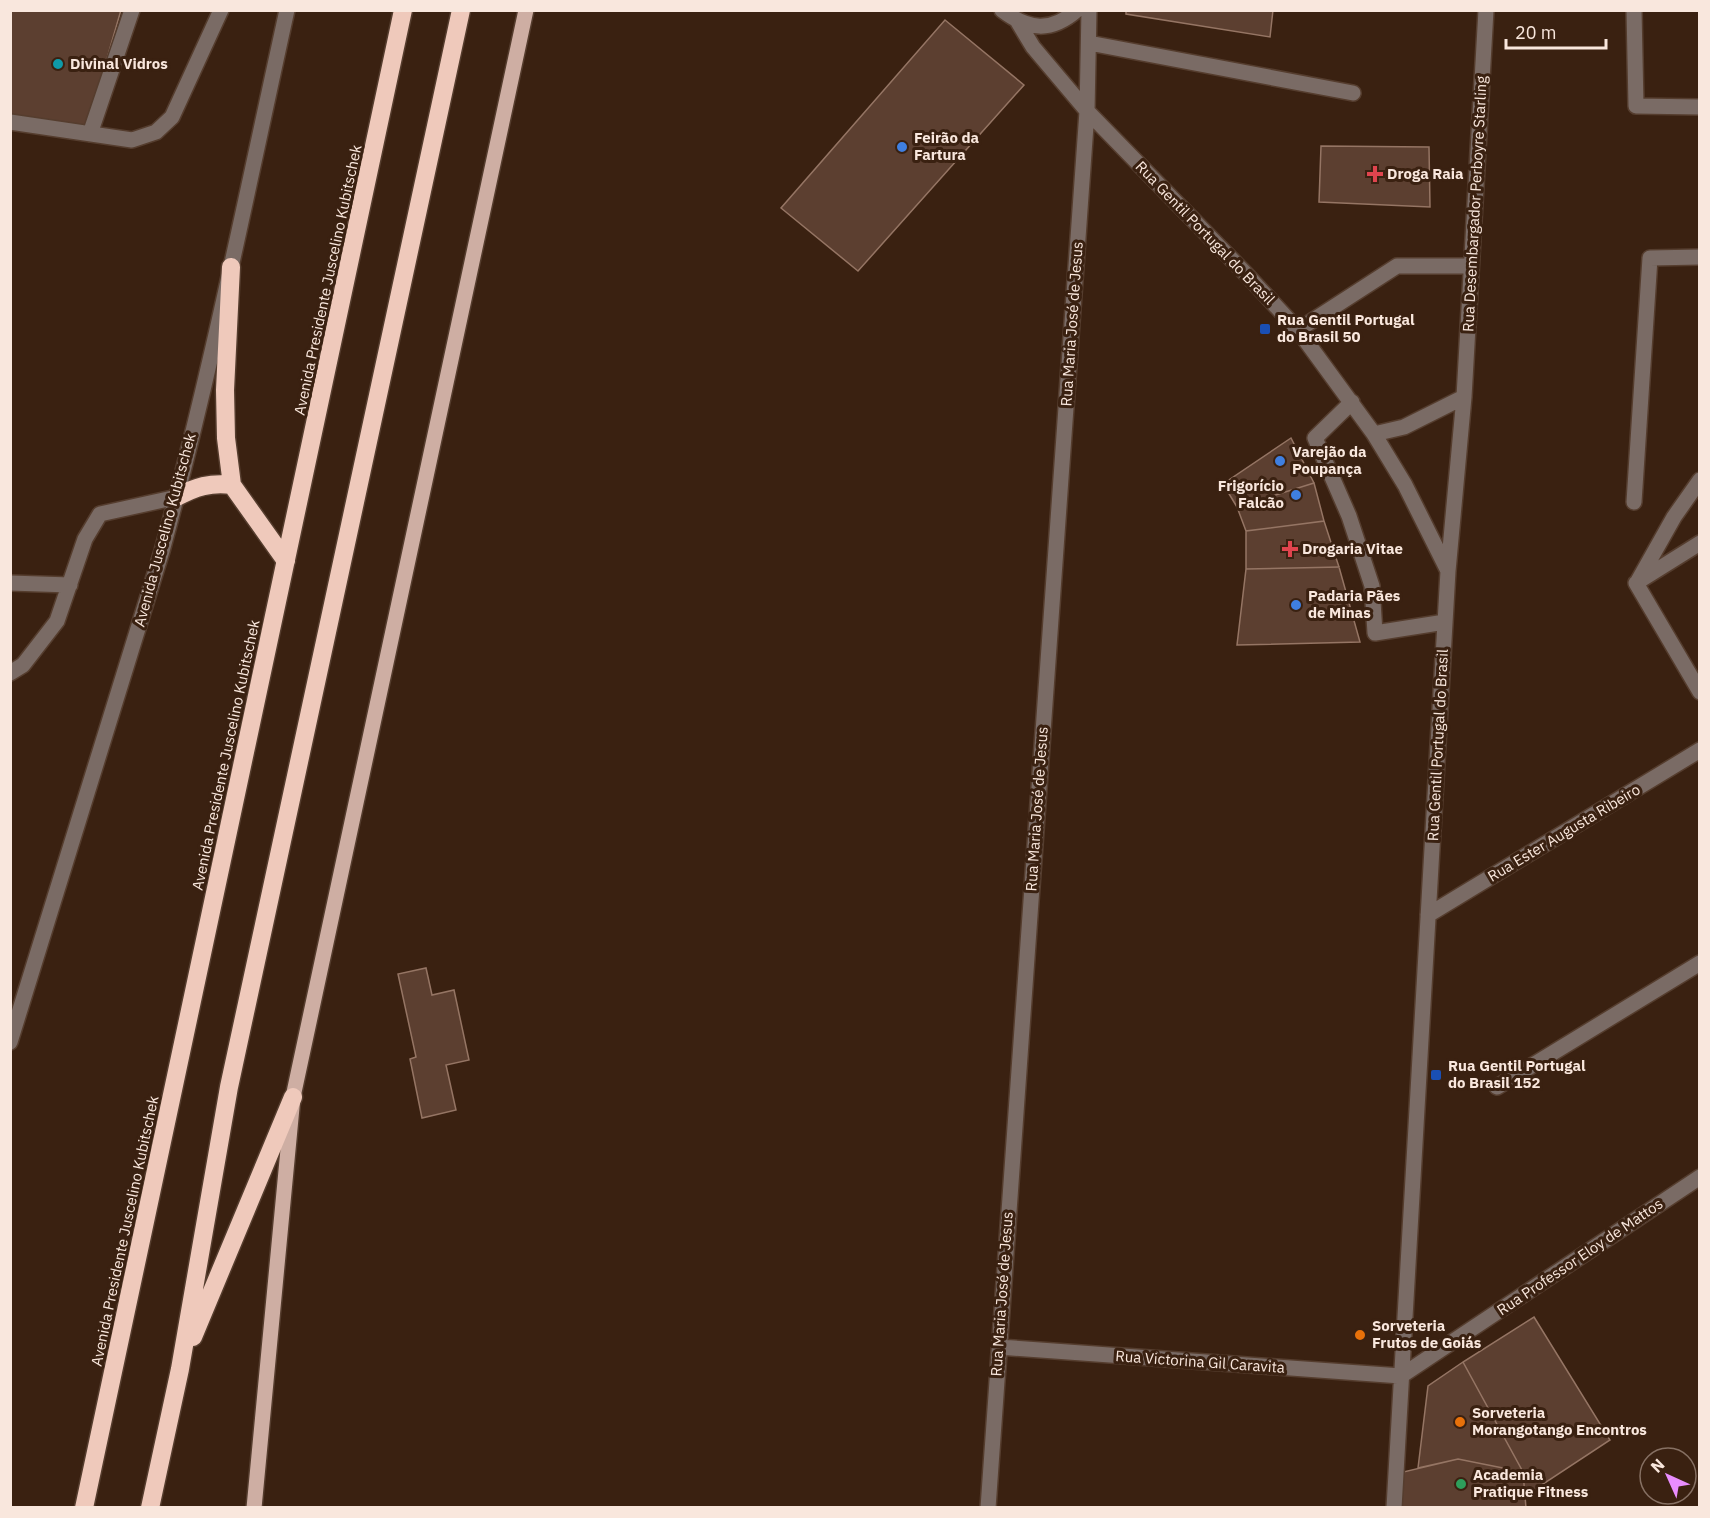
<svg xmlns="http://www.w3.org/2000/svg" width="1710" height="1518" viewBox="0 0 1710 1518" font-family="'IBM Plex Sans',sans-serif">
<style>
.building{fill:#5c3f30;stroke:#957564;stroke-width:1.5}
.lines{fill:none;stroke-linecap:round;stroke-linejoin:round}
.minor-casing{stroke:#553d2e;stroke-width:18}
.major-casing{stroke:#553d2e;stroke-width:18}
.highway-casing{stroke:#553d2e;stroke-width:21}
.minor{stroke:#7a6b65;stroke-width:15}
.major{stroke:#ceaea3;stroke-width:15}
.highway{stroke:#efc9bb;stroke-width:18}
.culture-dot{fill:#0f9aa8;stroke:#3a2111;stroke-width:2}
.shop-dot{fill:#3f7fe0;stroke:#3a2111;stroke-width:2}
.health-dot{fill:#e0444e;stroke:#3a2111;stroke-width:2}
.transit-dot{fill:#1a4fb4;stroke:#3a2111;stroke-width:2}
.food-dot{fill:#e8710a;stroke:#3a2111;stroke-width:2}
.leisure-dot{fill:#2e9e5b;stroke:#3a2111;stroke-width:2}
.labels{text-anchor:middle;stroke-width:6;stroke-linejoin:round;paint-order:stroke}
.poi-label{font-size:15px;font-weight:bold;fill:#f9e7dd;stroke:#3a2111;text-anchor:start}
.street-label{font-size:15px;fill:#f9e7dd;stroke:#3a2111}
</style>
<rect width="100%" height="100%" fill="#3a2111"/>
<path class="building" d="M 10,10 L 121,10 L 87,128 L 10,117 Z
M 1126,10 L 1273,10 L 1270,37 L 1126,14 Z
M 945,20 L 1024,85 L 858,271 L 781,208 Z
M 1321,146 L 1429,147 L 1430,207 L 1319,202 Z
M 1291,438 L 1314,483 L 1237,507 L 1223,484 Z
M 1314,483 L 1324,521 L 1246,531 L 1237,507 Z
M 1324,521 L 1339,567 L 1246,569 L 1246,531 Z
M 1339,567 L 1360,642 L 1237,645 L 1246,569 Z
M 426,968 L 432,995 L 454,990 L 469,1060 L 446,1065 L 456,1110 L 422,1118 L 410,1059 L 416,1057 L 398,974 Z
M 1534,1317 L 1610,1440 L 1525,1496 L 1523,1472 L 1463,1362 Z
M 1463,1362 L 1523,1472 L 1458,1459 L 1418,1468 L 1428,1386 Z
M 1458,1459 L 1523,1472 L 1526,1508 L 1398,1508 L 1399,1473 Z"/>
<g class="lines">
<g class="minor-casing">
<path id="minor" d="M 1002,10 C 1028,30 1051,33 1077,10
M 1634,10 L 1636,106 L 1700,107
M 1018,22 L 1033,47 L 1087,111 L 1247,275 L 1298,330 L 1374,434 L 1405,485 L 1448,571
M 1089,43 L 1353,93
M 10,122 L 132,140 L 156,132 L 172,117 L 221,10
M 90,134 L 132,10
M 1298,330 L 1397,266 L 1471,266
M 1352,402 L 1315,438 L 1349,516 L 1372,586 L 1375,633 L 1445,622
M 1374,434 L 1404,427 L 1464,397
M 1634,502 L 1650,258 L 1700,257
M 1700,543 L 1636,583 L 1700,692
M 1638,581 L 1674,517 L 1700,480
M 10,583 L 70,585
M 10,673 L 23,665 L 57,621 L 85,539 L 100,514 L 177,497
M 1428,915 L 1700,750
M 10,1042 L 162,551 C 211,373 247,191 287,10
M 1497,1087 L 1700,963
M 999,1347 L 1401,1376 L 1700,1177
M 988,1508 L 1087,111 L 1089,10
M 1394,1508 L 1448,571 L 1464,397 L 1486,10"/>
</g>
<g class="major-casing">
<path id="major" d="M 254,1508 L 293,1097 L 526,10"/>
</g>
<g class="highway-casing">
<path id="highway" d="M 231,267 L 225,390 L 226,438 L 232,485 L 286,561
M 177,497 C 195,487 211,482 232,485
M 193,1337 L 293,1097
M 84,1508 L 403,10
M 150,1508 L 180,1369 L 229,1087 L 461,10"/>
</g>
<use href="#minor" class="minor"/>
<use href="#major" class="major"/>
<use href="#highway" class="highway"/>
</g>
<circle class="culture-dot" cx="58" cy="64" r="6"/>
<g class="shop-dot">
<circle cx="902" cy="147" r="6"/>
<circle cx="1280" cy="461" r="6"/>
<circle cx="1296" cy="495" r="6"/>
<circle cx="1296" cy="605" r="6"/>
</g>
<g class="health-dot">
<path d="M1372 165h6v6h6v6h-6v6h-6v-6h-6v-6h6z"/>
<path d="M1287 540h6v6h6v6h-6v6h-6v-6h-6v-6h6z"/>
</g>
<g class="transit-dot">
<rect x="1259" y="323" width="12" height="12" rx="3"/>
<rect x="1430" y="1069" width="12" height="12" rx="3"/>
</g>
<g class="food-dot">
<circle cx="1360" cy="1335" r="6"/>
<circle cx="1460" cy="1422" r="6"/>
</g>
<circle class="leisure-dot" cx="1461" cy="1484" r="6"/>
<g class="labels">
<g class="poi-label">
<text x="70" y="69">Divinal Vidros</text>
<text x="914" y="143">Feirão da<tspan x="914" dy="17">Fartura</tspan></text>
<text x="1387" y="179">Droga Raia</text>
<text x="1277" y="325">Rua Gentil Portugal<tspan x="1277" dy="17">do Brasil 50</tspan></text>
<text x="1292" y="457">Varejão da<tspan x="1292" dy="17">Poupança</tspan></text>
<text x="1284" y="491" text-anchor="end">Frigorício<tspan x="1284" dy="17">Falcão</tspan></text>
<text x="1302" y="554">Drogaria Vitae</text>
<text x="1308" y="601">Padaria Pães<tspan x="1308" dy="17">de Minas</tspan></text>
<text x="1448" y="1071">Rua Gentil Portugal<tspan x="1448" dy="17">do Brasil 152</tspan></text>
<text x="1372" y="1331">Sorveteria<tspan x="1372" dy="17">Frutos de Goiás</tspan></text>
<text x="1472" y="1418">Sorveteria<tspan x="1472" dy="17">Morangotango Encontros</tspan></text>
<text x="1473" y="1480">Academia<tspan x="1473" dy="17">Pratique Fitness</tspan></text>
</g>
<g class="street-label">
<text transform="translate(1475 204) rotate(-87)" y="5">Rua Desembargador Perboyre Starling</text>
<text transform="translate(1205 233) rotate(46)" y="5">Rua Gentil Portugal do Brasil</text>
<text transform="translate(328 280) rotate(-78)" y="5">Avenida Presidente Juscelino Kubitschek</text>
<text transform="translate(1072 324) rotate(-86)" y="5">Rua Maria José de Jesus</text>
<text transform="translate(165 530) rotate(-75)" y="5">Avenida Juscelino Kubitschek</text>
<text transform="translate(1438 745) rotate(-87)" y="5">Rua Gentil Portugal do Brasil</text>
<text transform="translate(226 755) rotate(-78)" y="5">Avenida Presidente Juscelino Kubitschek</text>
<text transform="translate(1037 809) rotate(-86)" y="5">Rua Maria José de Jesus</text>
<text transform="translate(1564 833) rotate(-31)" y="5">Rua Ester Augusta Ribeiro</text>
<text transform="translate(125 1231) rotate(-78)" y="5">Avenida Presidente Juscelino Kubitschek</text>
<text transform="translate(1580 1257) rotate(-34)" y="5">Rua Professor Eloy de Mattos</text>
<text transform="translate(1002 1294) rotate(-86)" y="5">Rua Maria José de Jesus</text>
<text transform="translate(1200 1362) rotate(4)" y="5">Rua Victorina Gil Caravita</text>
</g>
</g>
<rect width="1710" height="1518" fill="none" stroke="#f9e7dd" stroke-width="24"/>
<g transform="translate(1668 1476) rotate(315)"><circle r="28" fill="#3a2111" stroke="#867063" stroke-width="1.5"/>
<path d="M0-4.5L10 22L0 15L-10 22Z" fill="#e98dfe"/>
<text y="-9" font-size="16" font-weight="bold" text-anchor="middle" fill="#f9e7dd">N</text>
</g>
<path d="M1506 39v9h100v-9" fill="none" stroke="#f9e7dd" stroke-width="3"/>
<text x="1515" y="39" font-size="18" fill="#f9e7dd" stroke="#3a2111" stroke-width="4.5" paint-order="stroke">20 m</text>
</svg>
